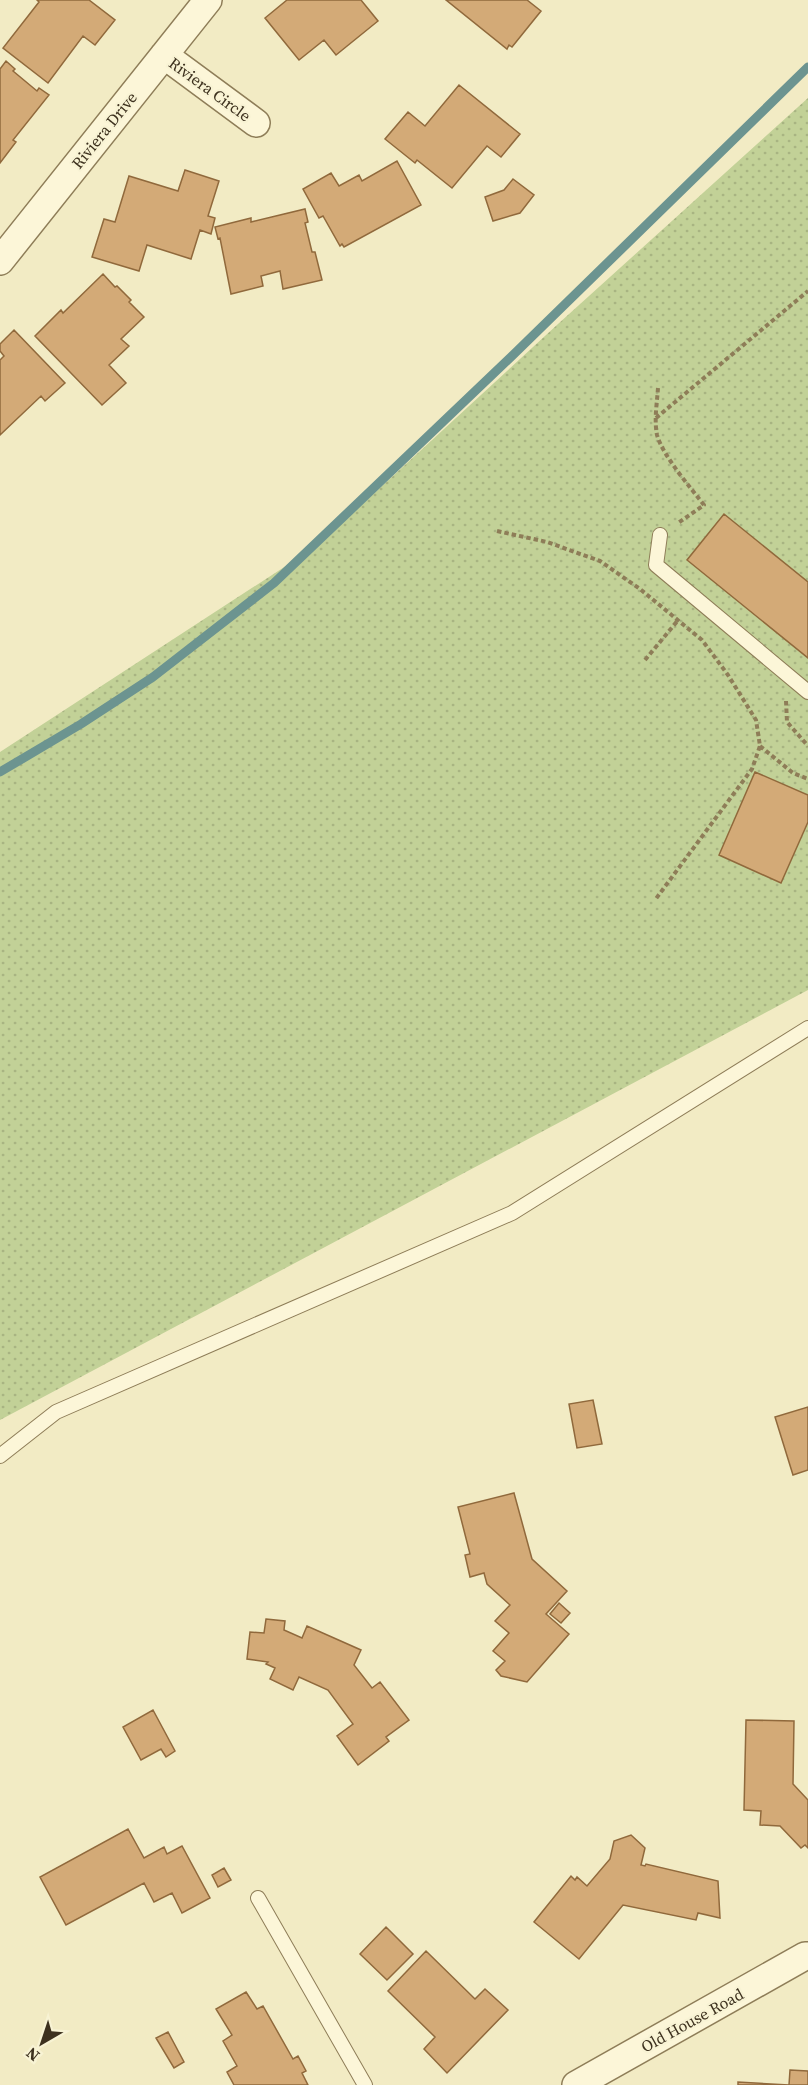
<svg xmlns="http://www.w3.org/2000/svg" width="808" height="2085" viewBox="0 0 808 2085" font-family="'Source Serif 4',serif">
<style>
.grass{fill:url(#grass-dots)}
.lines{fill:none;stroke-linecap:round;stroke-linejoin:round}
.stream{stroke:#6c9490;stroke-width:9}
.building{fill:#d3aa77;stroke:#90693c;stroke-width:1.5}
.lane-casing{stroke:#8e7d58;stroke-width:16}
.street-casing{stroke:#8e7d58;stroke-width:30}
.path{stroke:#8e7d58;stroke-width:4;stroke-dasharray:4.5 3;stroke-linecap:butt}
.lane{stroke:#fcf6d8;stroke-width:14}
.street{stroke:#fcf6d8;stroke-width:27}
.labels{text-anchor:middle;stroke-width:4.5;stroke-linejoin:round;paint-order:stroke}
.street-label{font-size:16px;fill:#3d311e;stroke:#f8f3d4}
</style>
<defs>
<pattern id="grass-dots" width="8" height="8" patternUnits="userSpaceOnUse" patternTransform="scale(1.5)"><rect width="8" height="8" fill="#c2d197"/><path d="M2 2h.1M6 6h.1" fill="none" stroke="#a8b482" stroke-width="1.8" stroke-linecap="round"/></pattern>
</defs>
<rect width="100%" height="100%" fill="#f2ebc4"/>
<path class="grass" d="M 808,98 L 808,990 L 0,1420 L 0,752 L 318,545 L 558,324 Z"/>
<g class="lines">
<path class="stream" d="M 0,772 L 81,724 L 153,677 L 274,583 L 513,355 L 808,67"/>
</g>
<path class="building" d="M 37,0 L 89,0 L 115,20 L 95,45 L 83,36 L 48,83 L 3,48 L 39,2 Z
M 287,0 L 361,0 L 378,21 L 336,55 L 324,40 L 299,60 L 265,18 Z
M 446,0 L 527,0 L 541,11 L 512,47 L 509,45 L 507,49 Z
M 6,61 L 15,69 L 13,71 L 37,91 L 39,88 L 49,95 L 13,140 L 16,142 L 0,163 L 0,69 Z
M 459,85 L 520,134 L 501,157 L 487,146 L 452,188 L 417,160 L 415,163 L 385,139 L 408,112 L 425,126 Z
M 397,161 L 421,205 L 344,247 L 342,244 L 340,246 L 323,216 L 319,218 L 303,189 L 331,173 L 339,186 L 359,175 L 362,181 Z
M 185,170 L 219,181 L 208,216 L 215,218 L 211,234 L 200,230 L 191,259 L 147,245 L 139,271 L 92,257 L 104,219 L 115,222 L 129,176 L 178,191 Z
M 513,179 L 534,195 L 520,213 L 493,221 L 485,197 L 504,190 Z
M 305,209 L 308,222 L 305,223 L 312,252 L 315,252 L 322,280 L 283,289 L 280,271 L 261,276 L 263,286 L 231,294 L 220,238 L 218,239 L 215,227 L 251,218 L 251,222 Z
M 103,274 L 115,287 L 117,286 L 131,300 L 129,302 L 144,317 L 121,339 L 129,346 L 109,365 L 126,383 L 102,405 L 35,336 L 61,310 L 63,313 Z
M 14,330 L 65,383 L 45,401 L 41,396 L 0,435 L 0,360 L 4,356 L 0,351 L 0,344 Z
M 724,514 L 808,582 L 808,658 L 687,560 Z
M 755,772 L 808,795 L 808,822 L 781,883 L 719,855 Z
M 593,1400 L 602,1444 L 577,1448 L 569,1404 Z
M 808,1407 L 808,1470 L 793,1475 L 775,1417 Z
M 514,1493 L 532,1559 L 567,1591 L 546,1614 L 569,1634 L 527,1682 L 501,1676 L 496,1670 L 505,1661 L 493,1651 L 509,1633 L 495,1621 L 510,1605 L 487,1584 L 484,1573 L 470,1577 L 465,1555 L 470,1554 L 458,1507 Z
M 559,1603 L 570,1613 L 561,1623 L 550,1614 Z
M 266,1619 L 285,1621 L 284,1630 L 302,1638 L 307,1626 L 361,1650 L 354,1665 L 372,1688 L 380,1682 L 409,1720 L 386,1737 L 389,1741 L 358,1765 L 337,1736 L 353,1724 L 328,1690 L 299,1677 L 293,1690 L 270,1679 L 275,1668 L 266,1664 L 268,1662 L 247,1659 L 250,1632 L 264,1633 Z
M 153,1710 L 175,1751 L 166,1757 L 161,1749 L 141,1760 L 123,1727 Z
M 746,1720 L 794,1721 L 793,1784 L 808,1800 L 808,1848 L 805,1845 L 801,1848 L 780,1826 L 760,1825 L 761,1811 L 744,1810 Z
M 128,1829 L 144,1858 L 164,1847 L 167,1854 L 182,1846 L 210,1898 L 182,1913 L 172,1893 L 154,1902 L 144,1883 L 66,1925 L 40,1877 Z
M 631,1835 L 645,1848 L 641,1865 L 645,1866 L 646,1864 L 718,1881 L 720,1918 L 698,1913 L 696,1920 L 623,1905 L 579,1959 L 534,1922 L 571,1876 L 575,1880 L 577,1877 L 587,1886 L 610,1859 L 614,1841 Z
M 224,1868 L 231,1880 L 218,1887 L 212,1875 Z
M 386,1927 L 413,1954 L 387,1980 L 360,1954 Z
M 426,1951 L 475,1999 L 485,1989 L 508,2010 L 447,2073 L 424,2049 L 435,2037 L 388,1991 Z
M 246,1992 L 257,2009 L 263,2006 L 293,2059 L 298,2056 L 306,2071 L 302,2073 L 308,2085 L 234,2085 L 227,2072 L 237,2066 L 223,2041 L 232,2035 L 216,2009 Z
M 168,2032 L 184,2062 L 174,2068 L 156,2038 Z
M 790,2070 L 808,2071 L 808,2085 L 738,2085 L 738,2082 L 789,2085 Z"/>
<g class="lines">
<g class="lane-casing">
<path id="lane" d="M 660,535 L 656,565 L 808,692
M 0,1456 L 56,1412 L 512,1213 L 808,1028
M 258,1898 L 365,2085"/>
</g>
<g class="street-casing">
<path id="street" d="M 164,55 L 256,123
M 0,261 L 208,0
M 576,2085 L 805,1956 L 808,1956"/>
</g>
<path class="path" d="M 658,388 C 657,403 654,420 657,435 C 663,456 690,487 704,505 L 678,523
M 656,418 L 808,291
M 497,531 L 547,542 L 600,561 L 640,589 L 702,640 L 728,675 L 756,720 L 760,746 L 752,769 L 655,900
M 645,660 L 679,619
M 786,701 L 787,722 L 808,746
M 760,746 L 793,773 L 808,779"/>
<use href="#lane" class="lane"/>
<use href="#street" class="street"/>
</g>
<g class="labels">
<g class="street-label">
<text transform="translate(210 89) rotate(36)" y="6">Riviera Circle</text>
<text transform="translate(104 130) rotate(-51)" y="6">Riviera Drive</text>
<text transform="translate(692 2020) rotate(-29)" y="6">Old House Road</text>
</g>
</g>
<g transform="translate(42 2043) rotate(219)" stroke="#f8f3d4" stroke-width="4.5" paint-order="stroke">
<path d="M0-4.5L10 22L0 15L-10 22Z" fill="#3d311e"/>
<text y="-9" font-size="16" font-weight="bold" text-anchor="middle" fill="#3d311e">N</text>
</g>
</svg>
